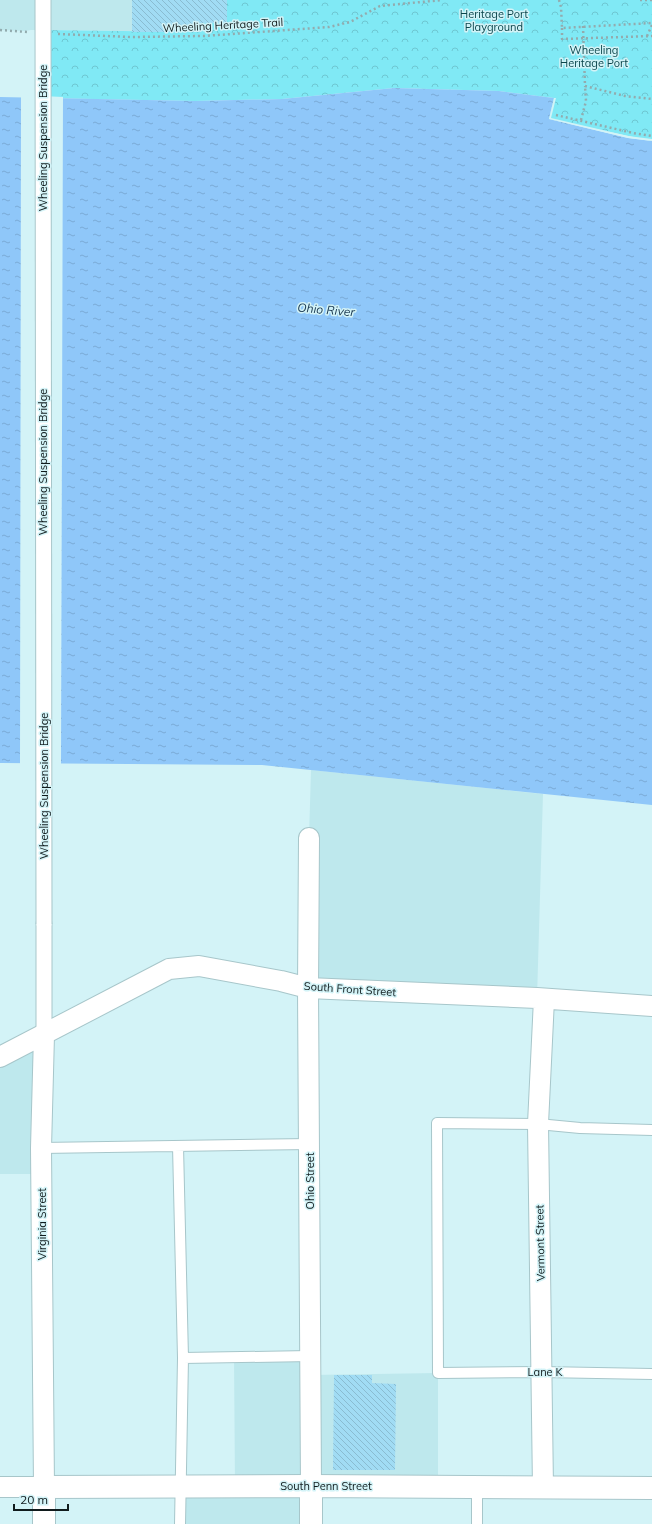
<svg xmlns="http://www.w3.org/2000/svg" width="652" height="1524" viewBox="0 0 652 1524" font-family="Mulish,sans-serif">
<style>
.built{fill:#bee8ed}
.park{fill:url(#park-crowns)}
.water{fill:url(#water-ripples)}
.pier{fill:#d3f3f7}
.building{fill:url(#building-back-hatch)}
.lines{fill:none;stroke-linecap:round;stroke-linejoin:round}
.service-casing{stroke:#a7c6ca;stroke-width:12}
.pedestrian-casing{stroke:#a7c6ca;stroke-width:17}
.minor-casing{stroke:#a7c6ca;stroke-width:22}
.tertiary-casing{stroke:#a7c6ca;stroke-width:24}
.path{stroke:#92abae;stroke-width:2.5;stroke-dasharray:2 3;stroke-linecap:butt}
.service{stroke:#fff;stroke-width:10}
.pedestrian{stroke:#fff;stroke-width:15}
.minor{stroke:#fff;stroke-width:20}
.tertiary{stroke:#fff;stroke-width:22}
.pedestrian-bridge-casing{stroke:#a7c6ca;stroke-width:17;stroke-linecap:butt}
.pedestrian-bridge{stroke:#fff;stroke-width:15}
.labels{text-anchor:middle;stroke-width:3;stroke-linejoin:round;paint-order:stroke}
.park-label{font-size:11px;fill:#0a464c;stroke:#d3f3f7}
.street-label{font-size:11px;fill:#101b1d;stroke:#d3f3f7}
.water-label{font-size:12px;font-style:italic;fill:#193750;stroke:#d3f3f7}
</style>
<defs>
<pattern id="park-crowns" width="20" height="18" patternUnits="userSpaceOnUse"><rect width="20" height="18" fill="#80e9f5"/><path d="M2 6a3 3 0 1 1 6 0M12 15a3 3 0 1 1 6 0" fill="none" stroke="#6ec7d2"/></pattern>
<pattern id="water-ripples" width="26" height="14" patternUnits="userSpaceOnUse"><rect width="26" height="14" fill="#8fc7f9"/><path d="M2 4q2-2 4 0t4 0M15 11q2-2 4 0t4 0" fill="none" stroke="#7aaad5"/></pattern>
<pattern id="building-back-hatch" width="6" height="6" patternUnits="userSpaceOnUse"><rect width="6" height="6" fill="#a1dcf4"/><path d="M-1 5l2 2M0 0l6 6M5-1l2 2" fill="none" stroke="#8abcd1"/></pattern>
</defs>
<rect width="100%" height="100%" fill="#d3f3f7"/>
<path class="built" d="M 0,0 L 227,0 L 227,23 L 201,23 L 201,32 L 43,30 L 31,30 L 25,31 L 0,30 Z
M 311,770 L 543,794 L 537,998 L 308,988 L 309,838 Z
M 44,1035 L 41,1174 L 0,1174 L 0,1057 Z
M 310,1356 L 310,1375 L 438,1373 L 438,1487 L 311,1486 L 311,1524 L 180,1524 L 180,1488 L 235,1487 L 234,1357 Z"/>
<path class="park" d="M 227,0 L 652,0 L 652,141 L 549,119 L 554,98 L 499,91 L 394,88 L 282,99 L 195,101 L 43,98 L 43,30 L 201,32 L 201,23 L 227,23 Z"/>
<path class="water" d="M 394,88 L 499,91 L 554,98 L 549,119 L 628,138 L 652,141 L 652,805 L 262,765 L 0,763 L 0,97 L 195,101 L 282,99 Z"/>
<path class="pier" d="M 21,95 L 63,97 L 61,765 L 20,765 Z
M 554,98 L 556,98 L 551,118 L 628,136 L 652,139 L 652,141 L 628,138 L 549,119 Z"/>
<path class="building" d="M 132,0 L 227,0 L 227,23 L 201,23 L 201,32 L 132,32 Z
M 334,1375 L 372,1375 L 372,1383 L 396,1384 L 395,1470 L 333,1470 Z"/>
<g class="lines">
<g class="service-casing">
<path id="service" d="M 652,1130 L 580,1128 L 538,1124 L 437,1123 L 438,1373 L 542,1372 L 652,1374
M 178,1146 L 183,1358 L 180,1524
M 41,1148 L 310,1144
M 183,1358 L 310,1356
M 477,1487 L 477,1524"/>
</g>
<g class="pedestrian-casing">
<path id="pedestrian" d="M 44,924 L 44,1035"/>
</g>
<g class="minor-casing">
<path id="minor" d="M 309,838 L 308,988 L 311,1486
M 0,1057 L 169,969 L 199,966 L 281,981 L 308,988 L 537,998 L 652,1006
M 0,1487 L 44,1487 L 41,1148 L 44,1035
M 543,1488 L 538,1124 L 544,999"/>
</g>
<g class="tertiary-casing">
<path id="tertiary" d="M 311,1486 L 311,1524
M 44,1524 L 44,1487 L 311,1486 L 652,1488"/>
</g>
<path class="path" d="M 559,0 L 561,7 L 562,28 L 652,23
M 640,0 L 652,0
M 583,26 L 585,86 L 625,96 L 652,99
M 562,28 L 562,39 L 652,36
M 0,30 L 27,32
M 58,34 L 131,37 L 204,36 L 329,27 L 350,22 L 380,6 L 442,0
M 647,36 L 652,25
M 556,115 L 633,133 L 652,136
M 581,120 L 586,101 L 585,86"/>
<use href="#service" class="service"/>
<use href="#pedestrian" class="pedestrian"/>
<use href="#minor" class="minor"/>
<use href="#tertiary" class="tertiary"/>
<g class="pedestrian-bridge-casing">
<path id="pedestrian-bridge" d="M 43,0 L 44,924"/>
</g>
<use href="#pedestrian-bridge" class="pedestrian-bridge"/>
</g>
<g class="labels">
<g class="park-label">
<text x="494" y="18">Heritage Port<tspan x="494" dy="13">Playground</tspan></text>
<text x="594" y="54">Wheeling<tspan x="594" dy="13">Heritage Port</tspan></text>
</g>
<g class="street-label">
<text transform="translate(223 25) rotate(-3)" y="4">Wheeling Heritage Trail</text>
<text transform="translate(43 138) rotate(-90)" y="4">Wheeling Suspension Bridge</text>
<text transform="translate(43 462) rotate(-90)" y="4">Wheeling Suspension Bridge</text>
<text transform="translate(44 786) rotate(-90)" y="4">Wheeling Suspension Bridge</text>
<text transform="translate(350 989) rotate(4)" y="4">South Front Street</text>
<text transform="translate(310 1181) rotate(-90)" y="4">Ohio Street</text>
<text transform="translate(42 1224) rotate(-90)" y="4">Virginia Street</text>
<text transform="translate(540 1243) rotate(-91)" y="4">Vermont Street</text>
<text x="545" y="1376">Lane K</text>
<text x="326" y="1490">South Penn Street</text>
</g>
<g class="water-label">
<text transform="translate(326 310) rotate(5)" y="4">Ohio River</text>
</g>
</g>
<path d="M14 1504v6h54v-6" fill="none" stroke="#101b1d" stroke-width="2"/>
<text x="20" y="1504" font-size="12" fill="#101b1d" stroke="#d3f3f7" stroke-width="3" paint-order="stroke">20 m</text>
</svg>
